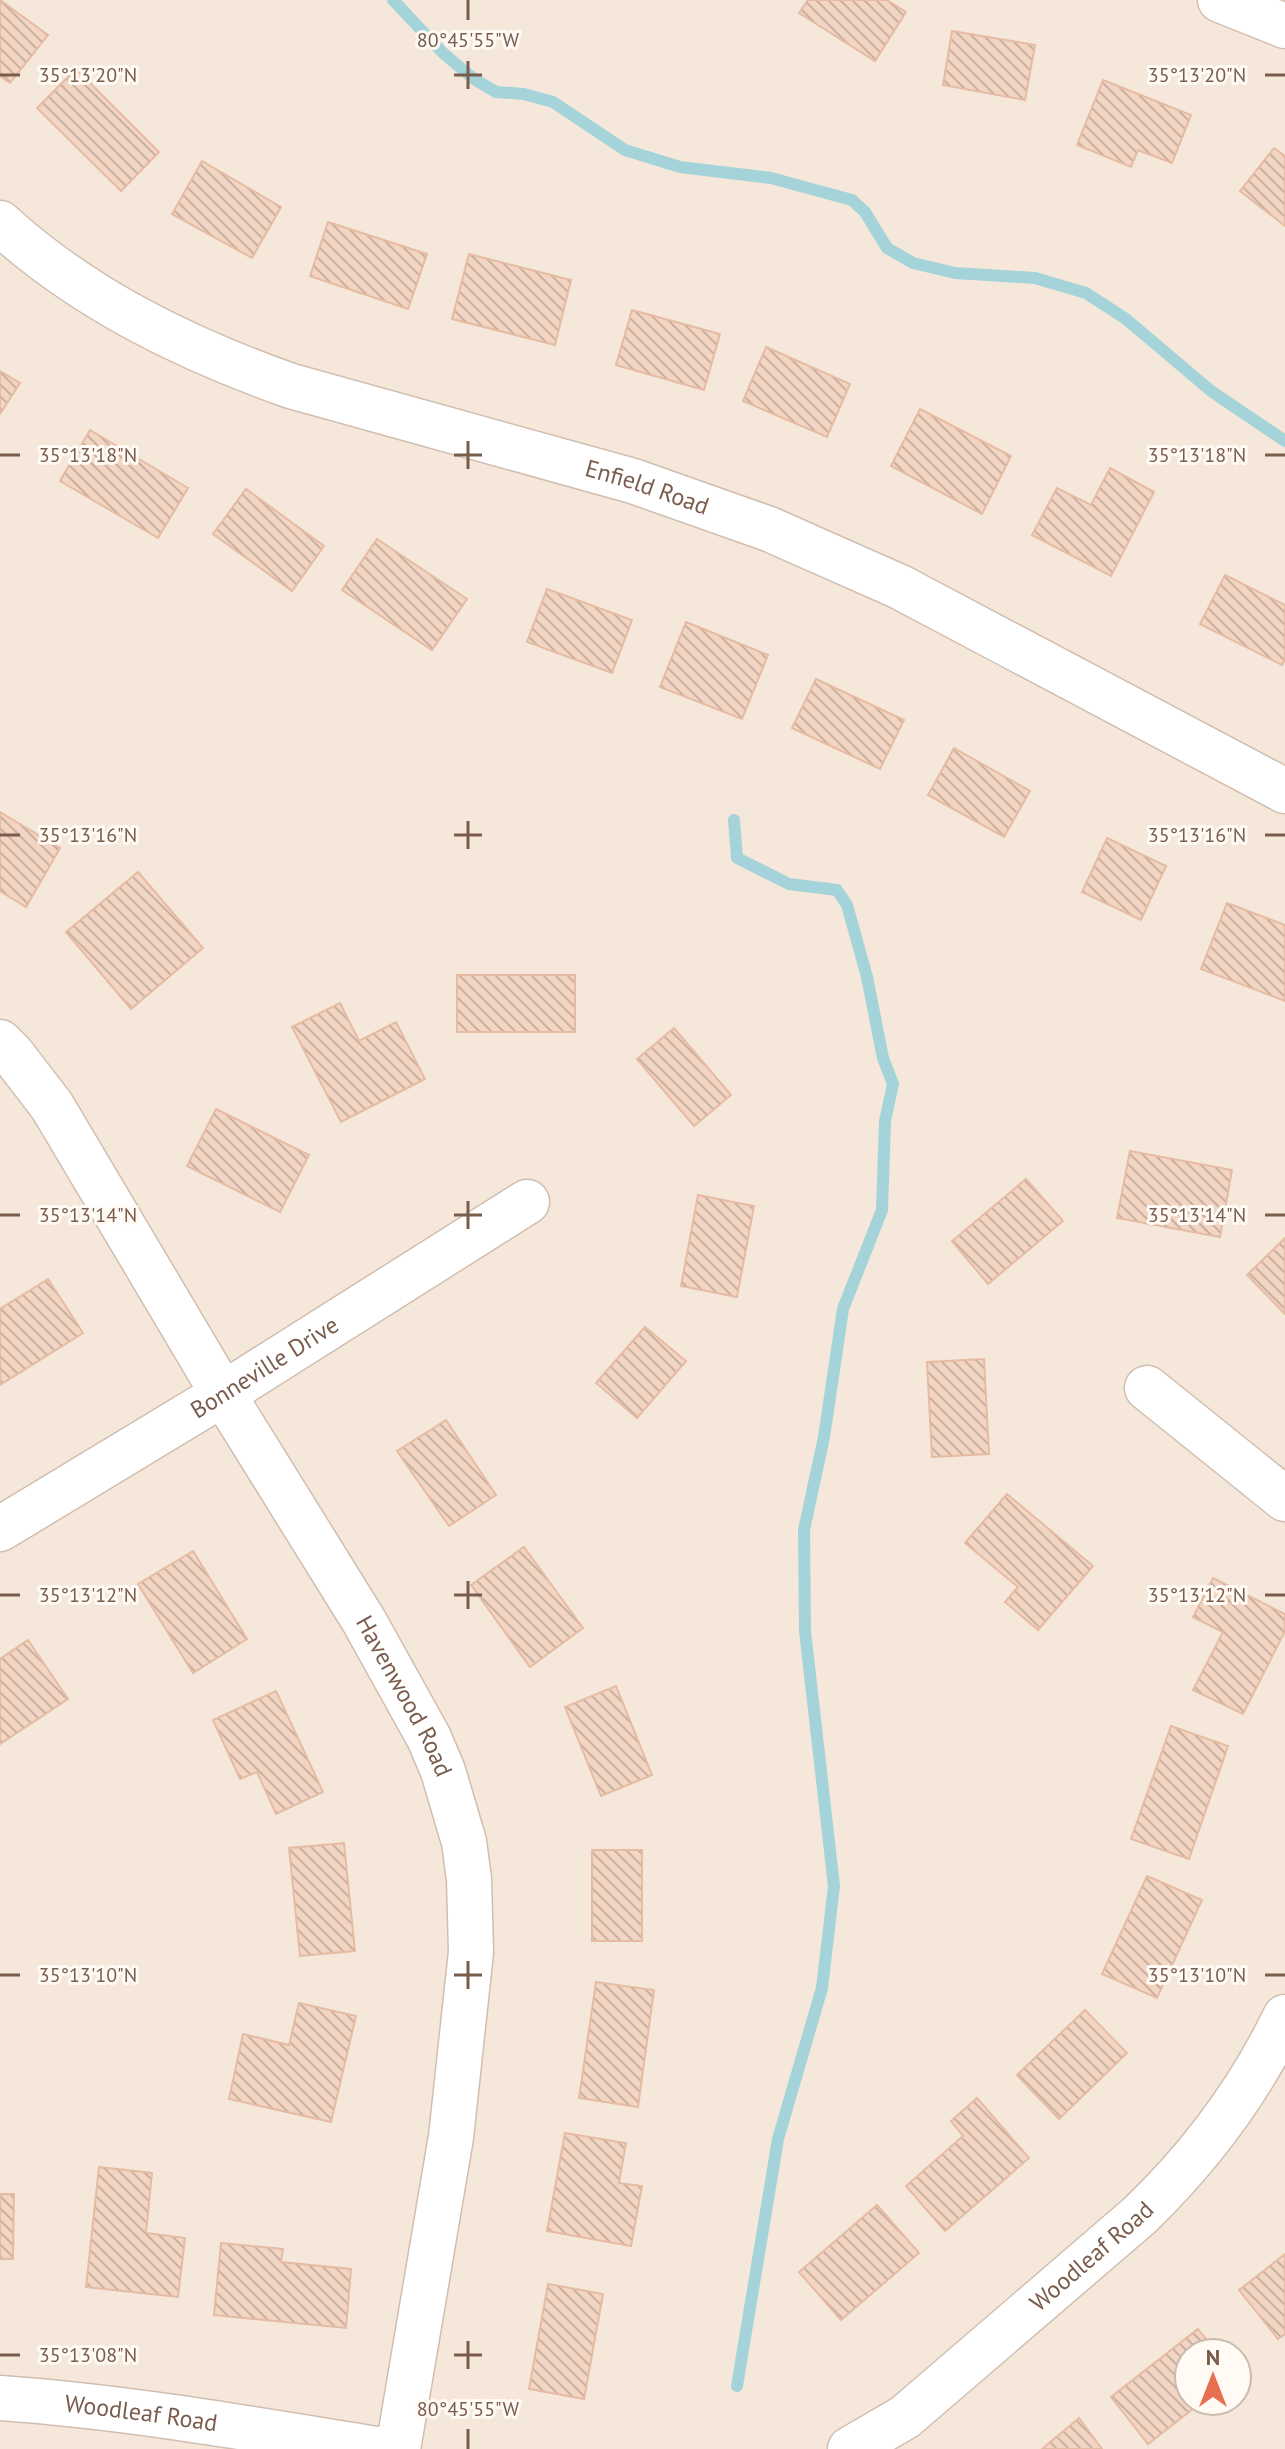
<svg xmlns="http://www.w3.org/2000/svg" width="1285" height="2449" viewBox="0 0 1285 2449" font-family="'PT Sans',sans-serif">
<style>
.residential{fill:#f5e8da;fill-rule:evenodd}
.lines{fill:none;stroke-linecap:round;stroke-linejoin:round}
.stream{stroke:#a5d3da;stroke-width:12}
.building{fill:url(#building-back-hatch);stroke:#e6bba3;stroke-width:2}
.street-casing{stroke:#d1beb0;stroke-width:47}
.street{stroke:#fff;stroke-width:44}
.ticks{fill:none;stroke:#7a5c4d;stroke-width:3}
.labels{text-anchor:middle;stroke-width:6;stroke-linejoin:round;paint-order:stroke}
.street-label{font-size:24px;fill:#7a5c4d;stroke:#fffaf3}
.ticks-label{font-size:20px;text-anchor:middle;fill:#7a5c4d;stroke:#fffaf3;stroke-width:6;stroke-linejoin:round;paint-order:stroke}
</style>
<defs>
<pattern id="building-back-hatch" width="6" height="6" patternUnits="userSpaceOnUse" patternTransform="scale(2)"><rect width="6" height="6" fill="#f3d5c3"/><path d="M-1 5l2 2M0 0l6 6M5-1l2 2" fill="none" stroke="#cab0a1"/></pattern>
</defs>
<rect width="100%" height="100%" fill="#fdf6ec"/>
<path class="residential" d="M 0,0 L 1285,0 L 1285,2449 L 0,2449 ZM 1189,2353 L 1237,2353 L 1237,2401 L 1189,2401 Z"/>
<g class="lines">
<path class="stream" d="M 393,0 L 443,53 L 474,79 L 496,92 L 524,94 L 553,102 L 625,150 L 680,167 L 771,178 L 852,200 L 865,212 L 887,248 L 913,263 L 955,273 L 1035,278 L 1086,293 L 1126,319 L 1211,391 L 1285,441
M 734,820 L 737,858 L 789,884 L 837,890 L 847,905 L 867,977 L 883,1058 L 893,1084 L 885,1121 L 882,1210 L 843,1309 L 824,1437 L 804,1530 L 805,1631 L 834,1886 L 822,1988 L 778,2139 L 737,2386"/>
</g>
<path class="building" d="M 0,0 L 48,35 L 10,83 L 0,76 Z
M 808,0 L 887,0 L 906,12 L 875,61 L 799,13 Z
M 952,31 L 1035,45 L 1025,100 L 943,85 Z
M 76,69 L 159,152 L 121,191 L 37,108 Z
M 1103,80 L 1191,115 L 1172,163 L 1138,150 L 1131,167 L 1077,145 Z
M 1274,148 L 1285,156 L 1285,226 L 1240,191 Z
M 202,161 L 281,207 L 252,258 L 172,214 Z
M 328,222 L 427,254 L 408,309 L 310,276 Z
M 469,254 L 571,280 L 555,345 L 452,319 Z
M 632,310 L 720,334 L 704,390 L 616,365 Z
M 766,347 L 850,384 L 827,437 L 743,401 Z
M 0,371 L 20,383 L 0,414 Z
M 920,409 L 1011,456 L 982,514 L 891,466 Z
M 90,430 L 188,488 L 158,538 L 60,481 Z
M 1110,468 L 1154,492 L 1111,576 L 1032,535 L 1057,488 L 1091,505 Z
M 246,489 L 324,546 L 292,591 L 213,534 Z
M 377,539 L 467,599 L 432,650 L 342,590 Z
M 1225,575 L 1285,605 L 1285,659 L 1282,665 L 1200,624 Z
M 547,589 L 632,620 L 612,673 L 527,642 Z
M 686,622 L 768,655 L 742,719 L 660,687 Z
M 816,679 L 904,720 L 880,769 L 792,728 Z
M 954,748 L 1030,791 L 1004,837 L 928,795 Z
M 0,812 L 60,848 L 26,907 L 0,891 Z
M 1107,838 L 1166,866 L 1141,920 L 1082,892 Z
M 138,872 L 203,948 L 131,1009 L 66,932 Z
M 1227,903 L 1285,925 L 1285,1001 L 1201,969 Z
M 457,975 L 575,975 L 575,1032 L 457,1032 Z
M 340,1003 L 359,1041 L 396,1022 L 425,1079 L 341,1122 L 292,1027 Z
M 674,1028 L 731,1095 L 694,1126 L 637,1059 Z
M 216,1109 L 309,1155 L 280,1212 L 187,1166 Z
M 1130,1151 L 1232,1170 L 1220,1237 L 1117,1218 Z
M 1026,1179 L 1063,1221 L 988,1284 L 952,1241 Z
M 698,1195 L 754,1206 L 737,1297 L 681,1286 Z
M 1285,1238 L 1285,1314 L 1247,1275 Z
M 48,1279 L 83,1333 L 0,1385 L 0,1309 Z
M 645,1327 L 686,1361 L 637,1418 L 596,1383 Z
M 984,1359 L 989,1454 L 932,1457 L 927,1362 Z
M 446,1420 L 496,1495 L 449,1526 L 397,1451 Z
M 1007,1494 L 1093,1566 L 1038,1630 L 1005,1602 L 1018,1587 L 965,1543 Z
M 524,1547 L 583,1628 L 530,1667 L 471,1585 Z
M 193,1551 L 247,1639 L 193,1673 L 138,1584 Z
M 1213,1578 L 1285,1614 L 1285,1631 L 1243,1714 L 1193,1690 L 1223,1632 L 1193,1617 Z
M 28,1640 L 68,1699 L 0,1744 L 0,1659 Z
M 616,1686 L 652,1775 L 601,1796 L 565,1707 Z
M 276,1691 L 323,1792 L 276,1814 L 257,1772 L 240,1779 L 213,1720 Z
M 1171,1726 L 1228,1746 L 1189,1859 L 1131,1839 Z
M 344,1843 L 355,1951 L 300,1956 L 289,1848 Z
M 592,1850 L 642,1850 L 642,1941 L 592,1941 Z
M 1147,1876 L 1202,1900 L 1157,1998 L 1102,1974 Z
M 596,1982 L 654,1990 L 638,2107 L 579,2098 Z
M 299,2003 L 356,2016 L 331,2122 L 229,2099 L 243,2034 L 289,2045 Z
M 1085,2010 L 1127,2053 L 1059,2119 L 1017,2075 Z
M 977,2098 L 1029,2158 L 945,2231 L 906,2186 L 963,2136 L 951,2121 Z
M 565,2133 L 626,2143 L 619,2183 L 642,2186 L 631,2246 L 547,2231 Z
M 99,2167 L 152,2173 L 146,2233 L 185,2238 L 178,2297 L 86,2287 Z
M 0,2194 L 14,2194 L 13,2259 L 0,2259 Z
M 877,2205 L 919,2253 L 841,2320 L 799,2272 Z
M 221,2243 L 283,2249 L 281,2262 L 351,2269 L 346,2328 L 214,2315 Z
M 1285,2254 L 1285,2334 L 1278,2339 L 1239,2290 Z
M 548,2284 L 603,2294 L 584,2399 L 529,2389 Z
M 1198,2329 L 1217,2353 L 1189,2353 L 1189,2401 L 1203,2401 L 1148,2444 L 1111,2397 Z
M 1079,2418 L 1102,2449 L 1042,2449 Z"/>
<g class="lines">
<g class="street-casing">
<g id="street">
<path d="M 1220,0 L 1285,26"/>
<path id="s1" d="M 0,223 C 83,299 186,349 291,386 L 633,481 L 769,529 L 900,587 L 1285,791"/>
<path id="s2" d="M 0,1042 L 12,1054 L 52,1106 L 223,1394 L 364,1621 L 429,1738 L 443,1771 L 464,1842 L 469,1879 L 471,1952 L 451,2137 L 398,2449"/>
<path d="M 1147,1388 L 1285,1499"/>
<path id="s3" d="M 0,1529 L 223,1394 L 527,1202"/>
<path id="s4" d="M 0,2398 C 127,2407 252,2429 377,2449"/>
<path id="s5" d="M 850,2449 L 905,2417 L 1140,2215 C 1200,2157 1249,2092 1285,2017"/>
</g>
</g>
<use href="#street" class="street"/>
</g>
<path class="ticks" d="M 468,0 L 468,20M 468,61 L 468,89M 0,75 L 20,75M 454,75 L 482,75M 1265,75 L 1285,75M 468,441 L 468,469M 0,455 L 20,455M 454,455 L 482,455M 1265,455 L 1285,455M 468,821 L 468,849M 0,835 L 20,835M 454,835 L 482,835M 1265,835 L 1285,835M 468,1201 L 468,1229M 0,1215 L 20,1215M 454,1215 L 482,1215M 1265,1215 L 1285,1215M 468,1581 L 468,1609M 0,1595 L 20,1595M 454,1595 L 482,1595M 1265,1595 L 1285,1595M 468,1961 L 468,1989M 0,1975 L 20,1975M 454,1975 L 482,1975M 1265,1975 L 1285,1975M 468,2341 L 468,2369M 0,2355 L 20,2355M 454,2355 L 482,2355M 468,2429 L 468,2449"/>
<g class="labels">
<g class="street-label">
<text dy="8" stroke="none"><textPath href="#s1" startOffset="706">Enfield Road</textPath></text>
<text dy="8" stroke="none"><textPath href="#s3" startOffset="310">Bonneville Drive</textPath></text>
<text dy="8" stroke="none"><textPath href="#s2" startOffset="770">Havenwood Road</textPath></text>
<text dy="8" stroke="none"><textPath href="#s5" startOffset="310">Woodleaf Road</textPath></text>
<text dy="8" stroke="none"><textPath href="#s4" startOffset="142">Woodleaf Road</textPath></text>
</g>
</g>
<g class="ticks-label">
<text x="468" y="47">80°45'55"W</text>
<text x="88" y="82">35°13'20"N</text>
<text x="1197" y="82">35°13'20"N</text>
<text x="88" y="462">35°13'18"N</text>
<text x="1197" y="462">35°13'18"N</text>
<text x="88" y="842">35°13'16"N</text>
<text x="1197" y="842">35°13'16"N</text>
<text x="88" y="1222">35°13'14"N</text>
<text x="1197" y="1222">35°13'14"N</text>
<text x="88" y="1602">35°13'12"N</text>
<text x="1197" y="1602">35°13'12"N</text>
<text x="88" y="1982">35°13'10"N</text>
<text x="1197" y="1982">35°13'10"N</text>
<text x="88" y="2362">35°13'08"N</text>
<text x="468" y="2416">80°45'55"W</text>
</g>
<g transform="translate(1213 2377)"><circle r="38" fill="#fffaf3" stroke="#cabbb1" stroke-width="2"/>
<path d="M0-6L14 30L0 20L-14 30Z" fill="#e76f51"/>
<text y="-12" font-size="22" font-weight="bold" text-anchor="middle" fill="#7a5c4d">N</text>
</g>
</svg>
